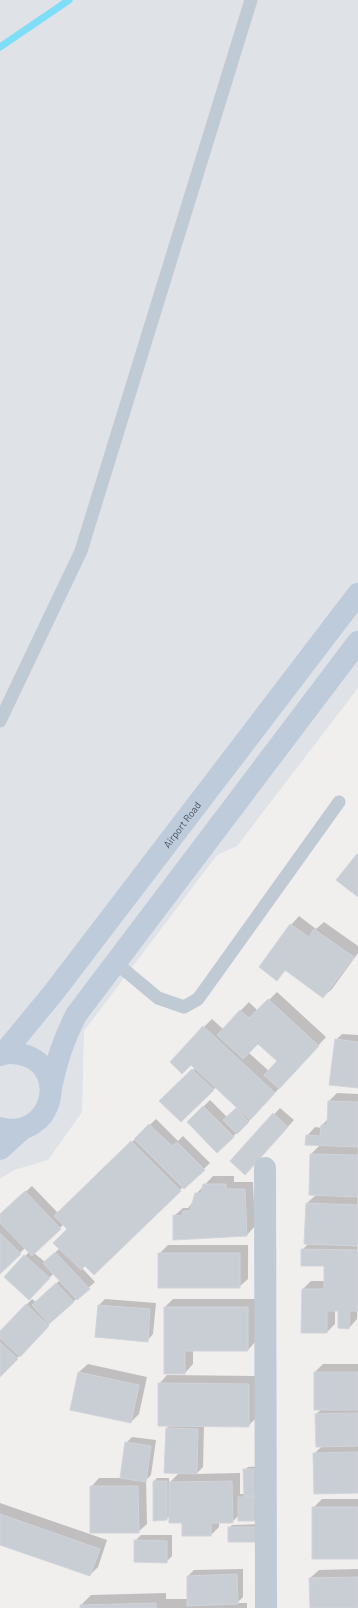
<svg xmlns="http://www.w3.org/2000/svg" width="358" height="1608" viewBox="0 0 358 1608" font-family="Barlow,sans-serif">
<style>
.airport{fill:#dfe2e6}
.shadow{fill:#0003;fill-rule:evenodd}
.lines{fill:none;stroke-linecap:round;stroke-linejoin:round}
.stream{stroke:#7eddf7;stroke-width:7}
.building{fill:#c9cdd4;stroke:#d1d4da}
.lane{stroke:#bfcad5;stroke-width:13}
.street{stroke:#bfcad5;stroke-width:22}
.secondary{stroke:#becbda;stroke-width:22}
.labels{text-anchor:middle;stroke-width:3;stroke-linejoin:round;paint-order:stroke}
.street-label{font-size:10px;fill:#44515e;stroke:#fff}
</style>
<rect width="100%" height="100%" fill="#f1eeee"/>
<path class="airport" d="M 0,0 L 358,0 L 358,688 L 237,846 L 217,855 L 84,1031 L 82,1112 L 48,1160 L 14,1170 L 0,1179 Z"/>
<path class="shadow" d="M 299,916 L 316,929 L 324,922 L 358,946 L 358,953 L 332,989 L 323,997 L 286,970 L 277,979 L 260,967 L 291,925 Z
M 277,992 L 326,1037 L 252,1118 L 217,1152 L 188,1122 L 210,1100 L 227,1117 L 238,1107 L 216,1087 L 181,1121 L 161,1101 L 195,1068 L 204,1027 L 212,1019 L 223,1029 L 249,1002 L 258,1011 ZM 259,1043 L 278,1061 L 269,1071 L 249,1053 Z
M 342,1034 L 358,1035 L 358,1087 L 336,1040 Z
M 337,1093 L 358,1094 L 357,1319 L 349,1328 L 339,1310 L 335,1310 L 335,1324 L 327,1332 L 302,1332 L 303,1289 L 311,1281 L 325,1281 L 325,1265 L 302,1250 L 309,1243 L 307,1203 L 316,1195 L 311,1154 L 320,1145 L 307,1136 L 315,1127 L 322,1128 L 322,1125 L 328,1119 L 329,1101 Z
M 280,1108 L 294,1120 L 251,1167 L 231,1161 Z
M 156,1119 L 178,1141 L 183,1136 L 210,1163 L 184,1188 L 183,1187 L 94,1274 L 85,1265 L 82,1268 L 95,1282 L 54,1319 L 0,1376 L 0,1330 L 1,1331 L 32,1299 L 36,1302 L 60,1280 L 54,1273 L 29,1299 L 5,1277 L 29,1252 L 25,1248 L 0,1273 L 0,1215 L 32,1186 L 58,1213 ZM 64,1224 L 69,1229 L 60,1248 L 45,1262 L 34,1253 Z
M 213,1176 L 234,1176 L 234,1182 L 253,1182 L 255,1226 L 247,1235 L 174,1216 L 183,1208 L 188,1208 L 192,1203 L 196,1194 Z
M 168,1245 L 248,1245 L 248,1279 L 239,1287 L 159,1254 Z
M 105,1299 L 156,1303 L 153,1334 L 147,1341 L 99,1305 Z
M 173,1299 L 256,1299 L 256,1341 L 248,1350 L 193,1350 L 193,1364 L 185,1373 L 165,1373 L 165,1307 Z
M 88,1364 L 147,1377 L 139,1414 L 131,1422 L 71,1410 L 79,1372 Z
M 323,1364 L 358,1364 L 358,1492 L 314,1454 L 322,1446 L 316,1414 L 322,1409 L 315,1372 Z
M 167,1375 L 257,1376 L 257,1417 L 248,1426 L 204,1425 L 203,1467 L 196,1474 L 240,1473 L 240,1494 L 245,1494 L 244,1470 L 248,1467 L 263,1466 L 263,1492 L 232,1522 L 219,1522 L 219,1527 L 211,1535 L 170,1516 L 166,1519 L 154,1481 L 157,1478 L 169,1478 L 169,1483 L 179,1473 L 167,1428 L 170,1425 L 159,1384 Z
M 132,1437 L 156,1440 L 151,1475 L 146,1480 L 147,1524 L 138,1532 L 91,1487 L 99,1478 L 121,1478 L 126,1443 Z
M 322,1499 L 358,1499 L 358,1558 L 313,1508 Z
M 0,1503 L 107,1540 L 98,1567 L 90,1575 L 0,1544 Z
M 267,1524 L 267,1538 L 229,1528 L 232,1525 Z
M 141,1535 L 172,1535 L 172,1556 L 166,1562 L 135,1541 Z
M 243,1569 L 243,1597 L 237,1603 L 247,1603 L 247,1608 L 81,1608 L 81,1605 L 91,1595 L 166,1593 L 166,1599 L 188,1599 L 188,1576 L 194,1570 Z
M 358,1569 L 358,1608 L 311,1608 L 310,1578 L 319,1570 Z"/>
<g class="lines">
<path class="stream" d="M 0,47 L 69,0"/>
</g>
<path class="building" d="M 357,854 L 358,855 L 358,897 L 336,880 Z
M 290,924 L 309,937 L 314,929 L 354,957 L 323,998 L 285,970 L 277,981 L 259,967 Z
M 268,999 L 319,1046 L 279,1089 L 264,1075 L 277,1061 L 258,1044 L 243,1059 L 217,1035 L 240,1010 L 249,1018 Z
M 203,1026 L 275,1093 L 250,1120 L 191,1065 L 182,1074 L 170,1062 Z
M 335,1039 L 358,1042 L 358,1088 L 329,1085 Z
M 192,1069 L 214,1090 L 181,1122 L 159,1101 Z
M 328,1101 L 358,1102 L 358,1147 L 305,1145 L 306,1135 L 320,1136 L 321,1125 L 327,1125 Z
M 203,1106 L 234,1137 L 217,1153 L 187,1122 Z
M 236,1108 L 249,1122 L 237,1134 L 223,1120 Z
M 273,1113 L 288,1127 L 245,1175 L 230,1161 Z
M 149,1124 L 172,1146 L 177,1142 L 205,1170 L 184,1189 L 134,1139 Z
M 131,1141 L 181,1191 L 94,1275 L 85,1266 L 81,1270 L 53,1243 L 67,1229 L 54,1216 Z
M 310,1154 L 358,1155 L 358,1197 L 309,1195 Z
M 203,1184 L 226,1184 L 226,1189 L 245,1189 L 247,1236 L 173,1240 L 173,1215 L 182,1216 L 183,1211 L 190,1211 L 195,1193 L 201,1193 Z
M 25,1191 L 61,1229 L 32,1256 L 0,1223 L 0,1214 Z
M 306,1203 L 358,1205 L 358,1246 L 304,1244 Z
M 0,1233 L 21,1254 L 0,1274 Z
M 301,1249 L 358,1250 L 358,1311 L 350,1311 L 349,1329 L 338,1328 L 338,1311 L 327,1311 L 327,1333 L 301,1333 L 302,1289 L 324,1289 L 324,1266 L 301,1266 Z
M 55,1252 L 90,1289 L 77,1300 L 43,1263 Z
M 158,1253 L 240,1253 L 240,1288 L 158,1288 Z
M 24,1255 L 50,1278 L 29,1300 L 4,1277 Z
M 56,1283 L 74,1302 L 49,1324 L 32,1305 Z
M 26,1304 L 49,1326 L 20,1357 L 0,1338 L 0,1331 Z
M 98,1305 L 150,1309 L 148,1342 L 95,1337 Z
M 164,1307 L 248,1307 L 248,1351 L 185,1351 L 185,1374 L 164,1374 Z
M 0,1342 L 18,1359 L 0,1377 Z
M 78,1372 L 139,1385 L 131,1423 L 70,1410 Z
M 314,1372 L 358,1372 L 358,1410 L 314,1410 Z
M 158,1383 L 249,1384 L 249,1427 L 158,1426 Z
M 358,1413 L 358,1446 L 316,1447 L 315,1414 Z
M 166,1428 L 198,1429 L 197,1474 L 164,1473 Z
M 125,1442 L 151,1446 L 146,1482 L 120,1478 Z
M 358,1452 L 358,1493 L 314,1494 L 313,1453 Z
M 243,1469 L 260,1469 L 260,1496 L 244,1496 Z
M 153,1481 L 167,1481 L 167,1520 L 153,1521 Z
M 232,1481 L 233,1523 L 211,1523 L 211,1536 L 182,1536 L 182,1523 L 169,1523 L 169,1482 Z
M 90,1486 L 138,1486 L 139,1533 L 90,1533 Z
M 238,1497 L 256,1497 L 256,1521 L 238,1521 Z
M 312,1507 L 358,1507 L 358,1559 L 312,1559 Z
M 0,1514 L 100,1549 L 90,1576 L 0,1545 Z
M 228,1527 L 264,1527 L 264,1542 L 228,1542 Z
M 134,1540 L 167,1541 L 167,1563 L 134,1562 Z
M 237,1574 L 238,1604 L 187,1606 L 187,1576 Z
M 358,1577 L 358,1608 L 310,1608 L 309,1578 Z
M 156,1603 L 156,1608 L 80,1608 L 80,1605 Z"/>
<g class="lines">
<path class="lane" d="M 0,721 L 81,551 L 251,0
M 116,963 L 158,998 L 184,1007 L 198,999 L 339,802"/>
<path class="street" d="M 265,1168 L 266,1608"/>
<g class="secondary">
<path id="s1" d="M 3,1054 L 54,992 L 358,594"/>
<path d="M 0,1055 C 8,1052 17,1053 24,1055 C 71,1069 51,1142 0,1128"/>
<path d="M 51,1088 C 57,1060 63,1041 76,1015 L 358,642"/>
<path d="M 0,1149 L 21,1130"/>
</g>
</g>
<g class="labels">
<g class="street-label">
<text dy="4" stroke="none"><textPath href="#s1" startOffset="291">Airport Road</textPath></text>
</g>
</g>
</svg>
